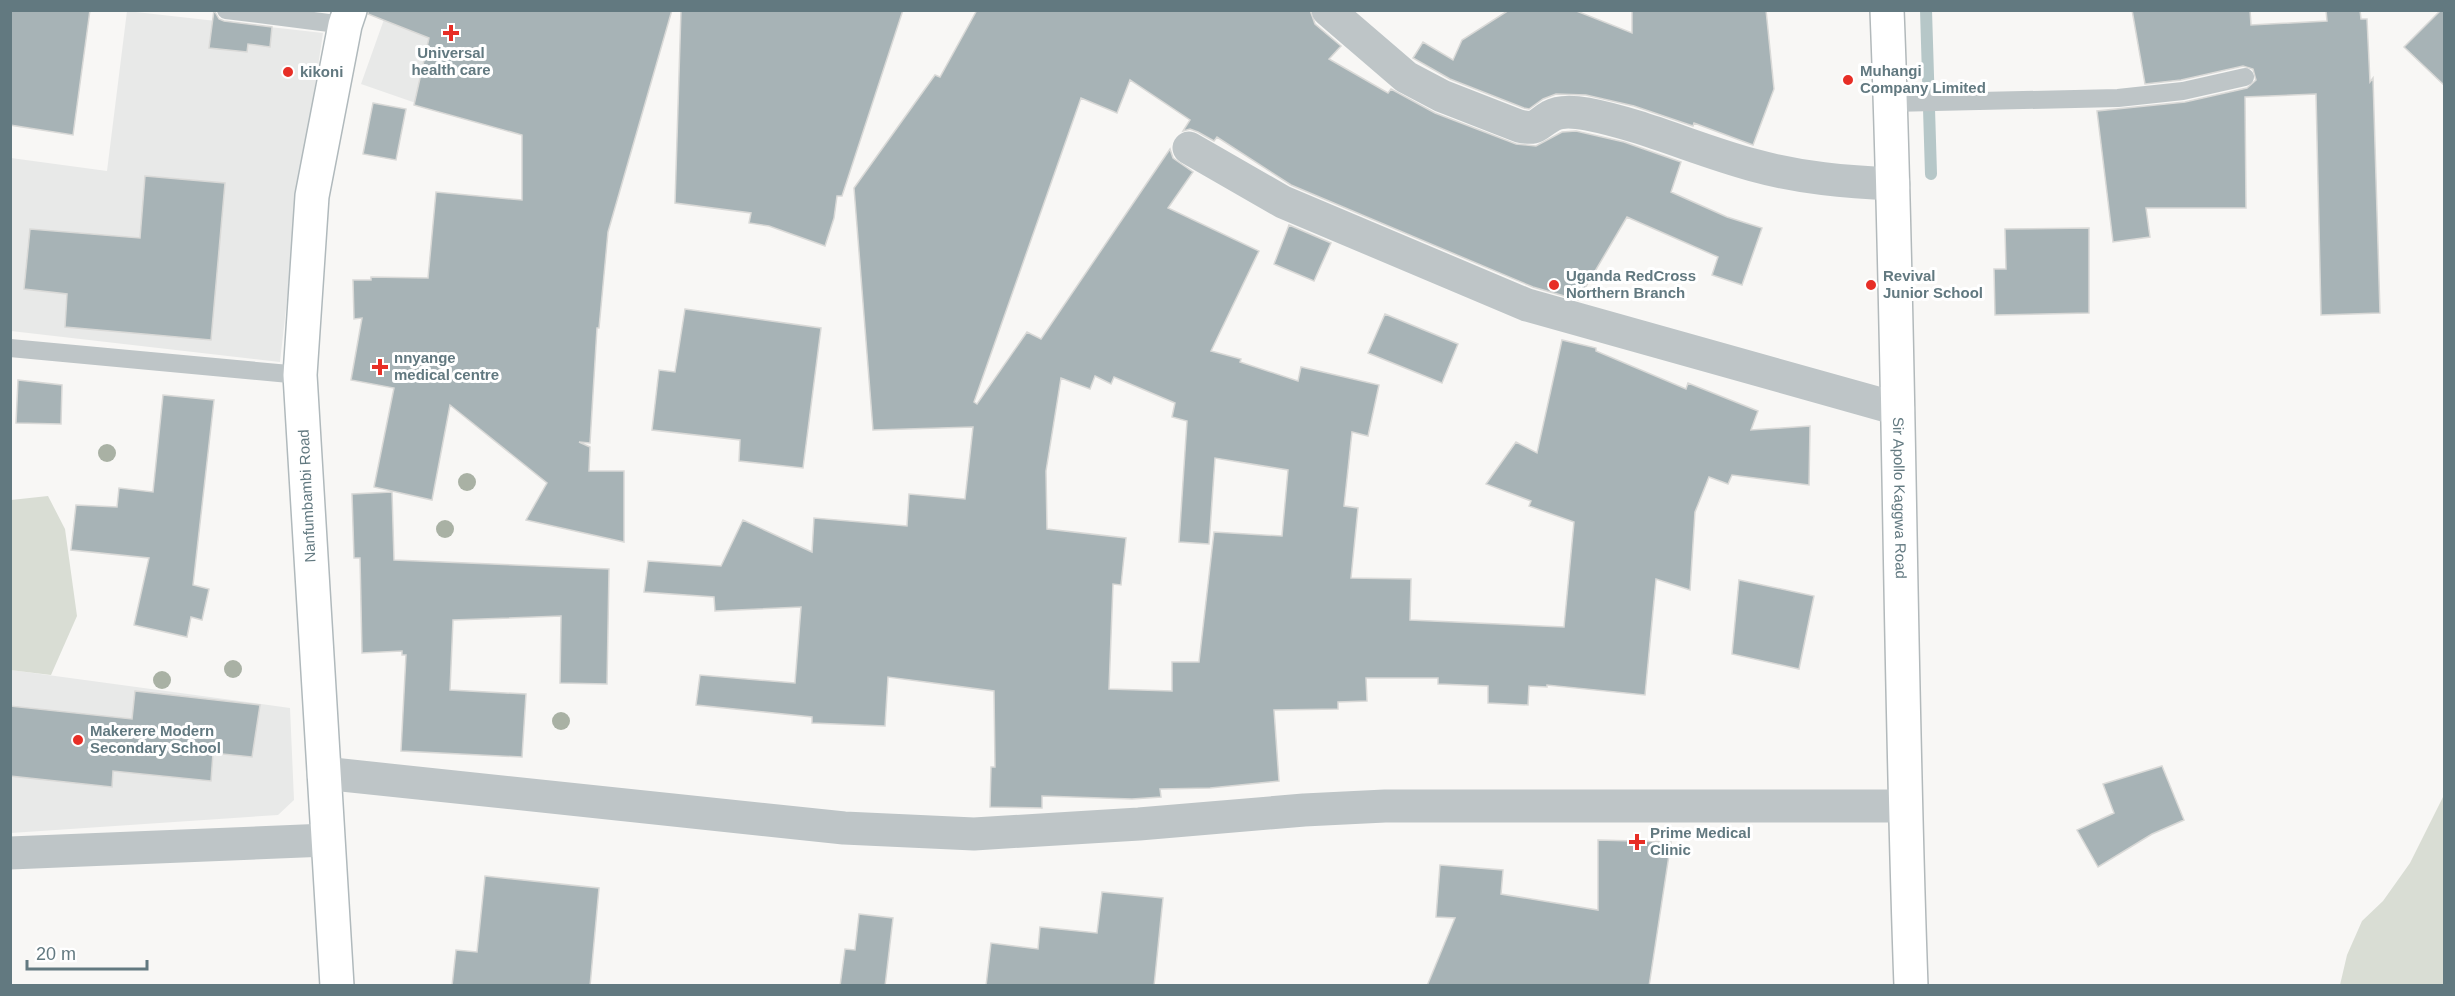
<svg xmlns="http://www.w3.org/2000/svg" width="2455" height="996" viewBox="0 0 2455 996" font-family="Arial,sans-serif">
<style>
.built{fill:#e8e9e8}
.green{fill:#d9ddd4}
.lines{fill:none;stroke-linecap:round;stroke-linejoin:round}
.stream{stroke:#b6c7c8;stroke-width:12}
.building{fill:#a7b3b6;stroke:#d9d9d7;stroke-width:1.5;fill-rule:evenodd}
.secondary-casing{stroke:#b0b9bc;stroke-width:36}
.primary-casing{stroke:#b2b9bb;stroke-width:36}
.lane{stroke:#bec5c7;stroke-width:18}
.street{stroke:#bec5c7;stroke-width:33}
.secondary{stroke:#fff;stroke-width:33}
.primary{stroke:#fff;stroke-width:33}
.tree{fill:#a9b1a4}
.poi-dot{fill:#e72e26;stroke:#fff;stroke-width:2}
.labels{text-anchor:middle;stroke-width:6;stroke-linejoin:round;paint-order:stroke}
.poi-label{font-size:15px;font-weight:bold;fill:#627980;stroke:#fff;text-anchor:start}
.street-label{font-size:15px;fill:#627980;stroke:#fff}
</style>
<rect width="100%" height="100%" fill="#f8f7f5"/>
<path class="built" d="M 127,11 L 323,33 L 299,192 L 280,362 L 11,331 L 11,158 L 107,171 Z
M 387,11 L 497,11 L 459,118 L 361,84 Z
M 11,670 L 290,708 L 294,800 L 278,815 L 11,833 Z"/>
<path class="green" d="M 48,496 L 65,529 L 77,616 L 51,675 L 10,670 L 11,500 Z
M 2444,795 L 2444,985 L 2340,985 L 2347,955 L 2362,921 L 2383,901 L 2410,863 Z"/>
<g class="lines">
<path class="stream" d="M 1926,10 L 1931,174"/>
</g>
<path class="building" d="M 10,10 L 90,10 L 73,135 L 10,125 Z
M 214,10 L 219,19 L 224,21 L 272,27 L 270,47 L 248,44 L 247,52 L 209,48 Z
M 368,10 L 672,10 L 608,232 L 599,328 L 597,328 L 590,443 L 579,442 L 590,447 L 589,471 L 624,471 L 624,542 L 526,520 L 547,483 L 450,405 L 432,500 L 374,487 L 394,388 L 351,380 L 362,318 L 354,319 L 353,280 L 371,280 L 371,277 L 428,278 L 436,192 L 522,200 L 522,135 L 414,105 L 429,38 L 368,14 Z
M 681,10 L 903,10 L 842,196 L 837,196 L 834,218 L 825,246 L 769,226 L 749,223 L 751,213 L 675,203 Z
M 977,10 L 1310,10 L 1315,24 L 1341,46 L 1329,59 L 1388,93 L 1391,89 L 1435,113 L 1516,144 L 1536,146 L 1562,132 L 1576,131 L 1624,142 L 1681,162 L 1671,192 L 1727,217 L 1762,228 L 1742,285 L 1712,275 L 1718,257 L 1627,217 L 1578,300 L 1533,287 L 1291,185 L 1217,137 L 1214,141 L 1198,132 L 1190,129 L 1183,131 L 1190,120 L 1130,80 L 1117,113 L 1081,98 L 974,402 L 977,404 L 1027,332 L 1041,339 L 1170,149 L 1173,158 L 1193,172 L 1168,208 L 1259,251 L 1211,351 L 1241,359 L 1240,362 L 1298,381 L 1301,367 L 1379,385 L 1368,436 L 1352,432 L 1344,506 L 1358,508 L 1351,578 L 1411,579 L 1410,620 L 1564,627 L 1574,522 L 1529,506 L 1531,501 L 1486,484 L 1516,442 L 1537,453 L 1562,340 L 1596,348 L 1596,351 L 1686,389 L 1688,383 L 1758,411 L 1751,430 L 1810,426 L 1809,485 L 1732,475 L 1728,484 L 1709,477 L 1695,512 L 1690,590 L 1656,579 L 1645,695 L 1547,685 L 1547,687 L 1529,686 L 1528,705 L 1488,703 L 1488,686 L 1438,684 L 1438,678 L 1366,678 L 1367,701 L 1338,702 L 1338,709 L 1274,710 L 1279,781 L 1210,788 L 1160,789 L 1161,797 L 1132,799 L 1042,796 L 1042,808 L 990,807 L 991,767 L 995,767 L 994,691 L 888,677 L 885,726 L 812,723 L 812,717 L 696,705 L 700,675 L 795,683 L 801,607 L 715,611 L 714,597 L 644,592 L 648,561 L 721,566 L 743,520 L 812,552 L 814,518 L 907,526 L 909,494 L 965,499 L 973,427 L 873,430 L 854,188 L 935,75 L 940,77 ZM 1095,376 L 1111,384 L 1114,377 L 1175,403 L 1172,417 L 1187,421 L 1179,542 L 1209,544 L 1215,458 L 1288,470 L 1282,536 L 1214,532 L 1199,662 L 1172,662 L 1172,691 L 1109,689 L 1113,584 L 1121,585 L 1126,538 L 1047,529 L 1046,471 L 1061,378 L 1090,389 Z
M 1509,10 L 1574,10 L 1632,33 L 1632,10 L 1766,10 L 1774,89 L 1753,145 L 1694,123 L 1693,126 L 1634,106 L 1586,95 L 1556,94 L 1543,99 L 1529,109 L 1524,108 L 1450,79 L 1413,58 L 1423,42 L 1453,60 L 1462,40 Z
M 2132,10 L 2250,10 L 2251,25 L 2327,21 L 2326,10 L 2360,10 L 2361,19 L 2367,19 L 2370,82 L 2373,78 L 2380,313 L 2321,315 L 2316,94 L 2245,97 L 2246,208 L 2146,208 L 2150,237 L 2113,242 L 2097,111 L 2185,102 L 2247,88 L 2256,80 L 2253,69 L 2243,66 L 2181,80 L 2145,84 Z
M 2441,10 L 2445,10 L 2445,86 L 2404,47 Z
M 373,103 L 406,109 L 396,160 L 363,154 Z
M 145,176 L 225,183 L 211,340 L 65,327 L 67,294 L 24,289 L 30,229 L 140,238 Z
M 1289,225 L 1331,243 L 1314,281 L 1274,264 Z
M 2089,228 L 2089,313 L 1995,315 L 1994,269 L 2006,269 L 2005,229 Z
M 685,309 L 821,328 L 803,468 L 739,461 L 740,440 L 652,430 L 659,370 L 675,372 Z
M 1385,314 L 1458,344 L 1442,383 L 1368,353 Z
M 18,380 L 62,385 L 61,424 L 16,423 Z
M 163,395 L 214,400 L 193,585 L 209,589 L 202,620 L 191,617 L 187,637 L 134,625 L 149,558 L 71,550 L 76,505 L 117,507 L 119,488 L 153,492 Z
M 392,492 L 394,560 L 609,569 L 607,684 L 560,683 L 561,616 L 453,620 L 450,690 L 526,694 L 522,757 L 401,751 L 406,655 L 402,655 L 402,651 L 362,653 L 360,558 L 354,558 L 352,494 Z
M 1739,580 L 1814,596 L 1799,669 L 1732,654 Z
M 135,691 L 260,705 L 252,757 L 213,753 L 211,781 L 113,771 L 112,787 L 10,776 L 10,706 L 132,719 Z
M 2162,766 L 2184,820 L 2152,834 L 2098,867 L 2077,830 L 2114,813 L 2103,784 Z
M 1598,840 L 1671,842 L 1649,986 L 1427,986 L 1455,918 L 1436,917 L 1440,865 L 1503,870 L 1501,894 L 1598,910 Z
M 485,876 L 599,888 L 590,986 L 452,986 L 456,950 L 477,952 Z
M 1102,892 L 1163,898 L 1154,986 L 986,986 L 991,943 L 1038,949 L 1040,927 L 1097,933 Z
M 859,914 L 893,918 L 885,986 L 840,986 L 845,949 L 855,950 Z"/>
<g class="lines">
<g class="secondary-casing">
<path id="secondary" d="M 337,986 L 300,375 L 312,196 L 345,25 L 350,10"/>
</g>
<g class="primary-casing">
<g id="primary">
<path id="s1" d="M 1887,10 C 1900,335 1899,661 1911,986"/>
</g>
</g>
<path class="lane" d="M 226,10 L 345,25
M 1891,103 L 2118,98 L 2183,91 L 2245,77
M 10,348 L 300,375"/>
<path class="street" d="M 1328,10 L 1406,77 L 1442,96 L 1519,126 C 1539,130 1535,125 1551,116 C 1561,110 1576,112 1587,114 C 1644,125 1697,150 1753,165 C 1800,178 1846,182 1894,184
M 1189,148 L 1283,202 L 1527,305 L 1898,409
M 323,773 L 844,828 L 974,834 L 1139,824 L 1304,810 L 1385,806 L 1905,806
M 10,853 L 327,840"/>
<use href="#secondary" class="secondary"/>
<use href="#primary" class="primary"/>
</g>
<g class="tree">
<circle cx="107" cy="453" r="9"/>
<circle cx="467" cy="482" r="9"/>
<circle cx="445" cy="529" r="9"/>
<circle cx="233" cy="669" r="9"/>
<circle cx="162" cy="680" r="9"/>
<circle cx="561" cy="721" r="9"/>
</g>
<g class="poi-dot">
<path d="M448 24h6v6h6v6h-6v6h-6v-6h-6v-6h6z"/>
<circle cx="288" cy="72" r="6"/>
<circle cx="1848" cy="80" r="6"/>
<circle cx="1554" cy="285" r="6"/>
<circle cx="1871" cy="285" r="6"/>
<path d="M377 358h6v6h6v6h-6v6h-6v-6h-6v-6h6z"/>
<circle cx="78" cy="740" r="6"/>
<path d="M1634 833h6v6h6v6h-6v6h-6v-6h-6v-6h6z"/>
</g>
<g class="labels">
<g class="poi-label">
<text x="451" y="58" text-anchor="middle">Universal<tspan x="451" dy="17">health care</tspan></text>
<text x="1860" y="76">Muhangi<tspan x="1860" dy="17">Company Limited</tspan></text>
<text x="300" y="77">kikoni</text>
<text x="1566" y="281">Uganda RedCross<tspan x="1566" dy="17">Northern Branch</tspan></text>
<text x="1883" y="281">Revival<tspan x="1883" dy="17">Junior School</tspan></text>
<text x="394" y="363">nnyange<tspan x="394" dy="17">medical centre</tspan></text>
<text x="90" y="736">Makerere Modern<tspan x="90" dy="17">Secondary School</tspan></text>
<text x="1650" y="838">Prime Medical<tspan x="1650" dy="17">Clinic</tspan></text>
</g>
<g class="street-label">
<text transform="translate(307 496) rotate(-93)" y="5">Nanfumbambi Road</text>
<text dy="5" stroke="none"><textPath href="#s1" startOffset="488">Sir Apollo Kaggwa Road</textPath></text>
</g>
</g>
<rect width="2455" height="996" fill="none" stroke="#627980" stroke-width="24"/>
<path d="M27 960v9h120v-9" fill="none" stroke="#627980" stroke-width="3"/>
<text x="36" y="960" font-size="18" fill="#627980" stroke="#ffffff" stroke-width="4.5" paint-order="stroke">20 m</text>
</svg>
